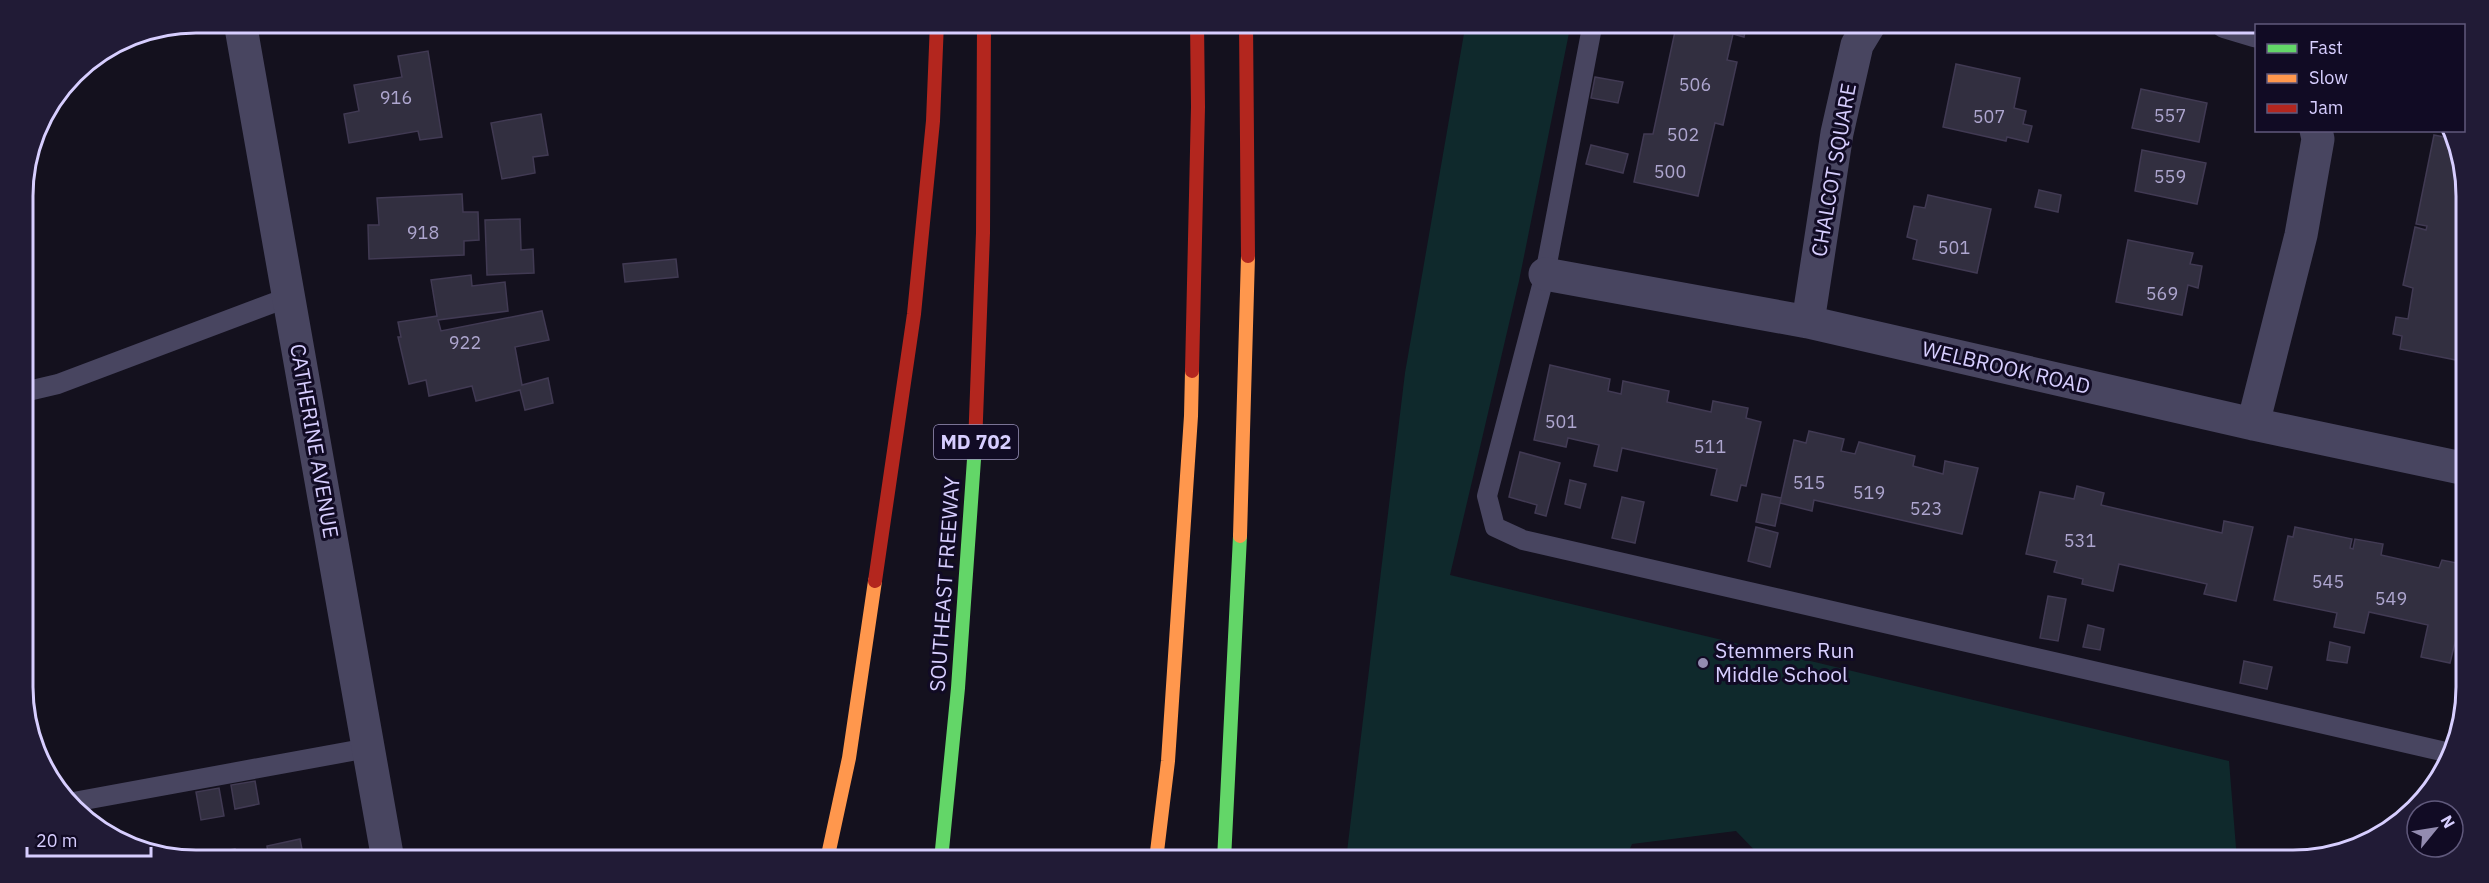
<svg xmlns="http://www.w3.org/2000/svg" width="2489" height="883" viewBox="0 0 2489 883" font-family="'IBM Plex Sans',sans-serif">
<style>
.green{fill:#0f292c}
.building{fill:#322f40;stroke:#413a53;stroke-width:1.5}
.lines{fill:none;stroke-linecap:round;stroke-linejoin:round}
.lane{stroke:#484560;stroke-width:20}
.street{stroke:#484560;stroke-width:33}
.fast{stroke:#63d668;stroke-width:14}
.slow{stroke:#ff974d;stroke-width:14}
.jam{stroke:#b3261e;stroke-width:14}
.poi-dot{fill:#938cb0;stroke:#110b24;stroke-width:2}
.labels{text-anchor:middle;stroke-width:6;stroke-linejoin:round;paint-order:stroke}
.number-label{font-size:18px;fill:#aea6cf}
.shield{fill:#110b24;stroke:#9c94bd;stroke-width:1.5}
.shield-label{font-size:20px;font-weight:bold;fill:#d7ceff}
.street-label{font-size:21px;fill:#d7ceff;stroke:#110b24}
.poi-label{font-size:21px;fill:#d7ceff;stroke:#110b24;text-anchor:start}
.rim{fill:none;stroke:#d7ceff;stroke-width:3}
</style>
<rect width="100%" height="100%" fill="#14111e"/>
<path class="green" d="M 1466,22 L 1571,23 L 1519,281 L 1450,575 L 2229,761 L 2237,860 L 1764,860 L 1736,831 L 1632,844 L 1625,860 L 1346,860 L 1405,373 Z"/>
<path class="building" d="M 337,22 L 377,22 L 377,25 L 337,26 Z
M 1677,22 L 1747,22 L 1744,37 L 1733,34 L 1727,60 L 1737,62 L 1723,125 L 1715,123 L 1698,196 L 1634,182 L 1644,134 L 1653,134 Z
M 428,51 L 442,137 L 420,140 L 418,131 L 349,143 L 344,114 L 359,111 L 354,85 L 402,77 L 398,56 Z
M 1956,64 L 2020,78 L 2014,108 L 2026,111 L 2023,124 L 2032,126 L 2028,142 L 2007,137 L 2006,141 L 1943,127 Z
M 1595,77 L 1623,82 L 1618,103 L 1591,98 Z
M 2141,89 L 2207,103 L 2199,142 L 2132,128 Z
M 541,114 L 548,155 L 533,157 L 535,173 L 502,179 L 491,123 Z
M 2434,135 L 2449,138 L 2465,173 L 2465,298 L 2463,297 L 2463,301 L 2465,301 L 2466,362 L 2400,349 L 2402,336 L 2393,334 L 2396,317 L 2408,319 L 2413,288 L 2403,285 L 2415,227 L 2426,230 L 2427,226 L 2416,224 Z
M 1591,145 L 1628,154 L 1623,173 L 1586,164 Z
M 2142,150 L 2206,163 L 2197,204 L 2135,191 Z
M 2039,190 L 2061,195 L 2058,212 L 2035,207 Z
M 462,194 L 463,212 L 478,212 L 479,240 L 464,241 L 464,255 L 369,259 L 368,225 L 379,225 L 377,198 Z
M 1928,195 L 1991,209 L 1977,273 L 1913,259 L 1917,240 L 1907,237 L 1914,206 L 1925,208 Z
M 520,219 L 521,250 L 533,249 L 534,273 L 487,275 L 485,220 Z
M 2128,240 L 2193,253 L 2190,264 L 2202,266 L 2198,288 L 2188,285 L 2182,315 L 2116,302 Z
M 676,259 L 678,277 L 625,282 L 623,264 Z
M 471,275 L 472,286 L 505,282 L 508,311 L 438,320 L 441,331 L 542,311 L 549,340 L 515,347 L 522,385 L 548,378 L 553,403 L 525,410 L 520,390 L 476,401 L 472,386 L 429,396 L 426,380 L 409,384 L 398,337 L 401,337 L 398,322 L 437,316 L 431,280 Z
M 1550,365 L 1610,379 L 1608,391 L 1621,394 L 1623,381 L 1669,391 L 1667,402 L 1711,412 L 1713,401 L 1748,408 L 1746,418 L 1761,422 L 1746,486 L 1741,485 L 1737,501 L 1711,495 L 1717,469 L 1622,448 L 1617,471 L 1594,466 L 1599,445 L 1568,438 L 1566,447 L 1534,440 Z
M 1809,431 L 1844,439 L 1841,451 L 1855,454 L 1859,442 L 1915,456 L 1913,466 L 1943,474 L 1945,461 L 1978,468 L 1962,534 L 1814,500 L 1812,511 L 1780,503 L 1794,440 L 1806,443 Z
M 1520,452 L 1560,463 L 1546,516 L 1535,513 L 1537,505 L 1509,497 Z
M 1570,480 L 1586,484 L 1580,508 L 1565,504 Z
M 2077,486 L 2104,493 L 2101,505 L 2222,533 L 2224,521 L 2253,527 L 2236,601 L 2204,594 L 2207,584 L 2119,564 L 2113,591 L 2082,584 L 2083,579 L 2054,572 L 2057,561 L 2026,554 L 2040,492 L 2074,499 Z
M 1762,494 L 1781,498 L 1775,526 L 1756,522 Z
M 1622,497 L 1644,502 L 1635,543 L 1612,538 Z
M 1756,527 L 1778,533 L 1770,567 L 1748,561 Z
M 2295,527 L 2352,539 L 2350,548 L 2353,549 L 2355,539 L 2383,544 L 2381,555 L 2439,568 L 2442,560 L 2462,564 L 2460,574 L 2466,576 L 2466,598 L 2450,663 L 2421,657 L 2428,625 L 2369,612 L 2364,633 L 2334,627 L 2337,613 L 2274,600 L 2288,536 L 2293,537 Z
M 2048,596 L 2066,599 L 2058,641 L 2040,638 Z
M 2088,625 L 2104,629 L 2100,650 L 2083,647 Z
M 2330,642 L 2350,647 L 2347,663 L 2327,660 Z
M 2244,661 L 2272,667 L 2267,689 L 2240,683 Z
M 255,781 L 259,804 L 235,809 L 231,785 Z
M 219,788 L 224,816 L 201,820 L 196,792 Z
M 300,839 L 304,860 L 269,860 L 267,846 Z
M 235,849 L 238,860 L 208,860 L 206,855 Z"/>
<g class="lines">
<path class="lane" d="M 1593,22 L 1545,274 L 1487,496 L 1495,527 L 1523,540 L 2450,753
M 24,392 L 58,384 L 289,297
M 68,803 L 368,748"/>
<path class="street" d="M 240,22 L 388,860
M 2226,22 L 2256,31
M 1545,274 L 1808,322 L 2253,424 L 2466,469
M 1808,322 L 1837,133 L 1857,45 L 1871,22
M 2253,424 L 2301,235 L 2318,139 L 2316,130"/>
<path class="fast" d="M 941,860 L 958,688 L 975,445
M 1224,860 L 1240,536"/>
<path class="slow" d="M 1240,536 L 1248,256
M 827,860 L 849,758 L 875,581
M 1156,860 L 1168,761 L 1191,416 L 1192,371"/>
<path class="jam" d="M 1246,22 L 1248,256
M 1192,371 L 1198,107 L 1197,22
M 975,445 L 983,233 L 984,22
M 875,581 L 914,314 L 933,121 L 937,22"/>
</g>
<circle class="poi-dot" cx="1703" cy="663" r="6"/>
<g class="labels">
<g class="number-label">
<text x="1695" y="91">506</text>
<text x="396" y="104">916</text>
<text x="2170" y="122">557</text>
<text x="1989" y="123">507</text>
<text x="1683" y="141">502</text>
<text x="1670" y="178">500</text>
<text x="2170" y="183">559</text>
<text x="423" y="239">918</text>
<text x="1954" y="254">501</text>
<text x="2162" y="300">569</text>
<text x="465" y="349">922</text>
<text x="1561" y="428">501</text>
<text x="1710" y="453">511</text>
<text x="1809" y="489">515</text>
<text x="1869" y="499">519</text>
<text x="1926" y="515">523</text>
<text x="2080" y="547">531</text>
<text x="2328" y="588">545</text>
<text x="2391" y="605">549</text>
</g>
<rect class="shield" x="934" y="425" width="84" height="34" rx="4.5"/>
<g class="shield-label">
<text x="976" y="449">MD 702</text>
</g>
<g class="street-label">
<text transform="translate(1834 170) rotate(-80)" y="7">CHALCOT SQUARE</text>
<text transform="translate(2006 368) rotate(13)" y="7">WELBROOK ROAD</text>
<text transform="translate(314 441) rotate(80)" y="7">CATHERINE AVENUE</text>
<text transform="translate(945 584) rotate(-86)" y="7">SOUTHEAST FREEWAY</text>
</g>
<g class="poi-label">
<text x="1715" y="658">Stemmers Run<tspan x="1715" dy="24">Middle School</tspan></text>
</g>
</g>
<path d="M0 0H2489V883H0ZM196 33H2293A163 163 0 0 1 2456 196V687A163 163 0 0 1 2293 850H196A163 163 0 0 1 33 687V196A163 163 0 0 1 196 33Z" fill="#211b36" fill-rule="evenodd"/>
<path class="rim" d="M196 33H2293A163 163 0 0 1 2456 196V687A163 163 0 0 1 2293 850H196A163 163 0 0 1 33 687V196A163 163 0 0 1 196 33Z"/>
<rect x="2255" y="24" width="210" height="108" fill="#110b24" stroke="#60597c" stroke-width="1.5"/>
<rect x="2267" y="44" width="30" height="9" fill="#63d668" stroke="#60597c" stroke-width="1.5"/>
<text x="2309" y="54" font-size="18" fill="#d7ceff">Fast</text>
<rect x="2267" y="74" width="30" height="9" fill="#ff974d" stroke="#60597c" stroke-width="1.5"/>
<text x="2309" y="84" font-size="18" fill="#d7ceff">Slow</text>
<rect x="2267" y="104" width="30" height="9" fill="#b3261e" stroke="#60597c" stroke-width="1.5"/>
<text x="2309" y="114" font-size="18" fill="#d7ceff">Jam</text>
<g transform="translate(2435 829) rotate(60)"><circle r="28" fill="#110b24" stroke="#60597c" stroke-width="1.5"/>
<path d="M0-4.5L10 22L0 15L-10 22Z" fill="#938cb0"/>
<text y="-9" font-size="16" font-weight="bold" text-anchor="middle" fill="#d7ceff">N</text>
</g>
<path d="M27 847v9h124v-9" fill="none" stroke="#d7ceff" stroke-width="3"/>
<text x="36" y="847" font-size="18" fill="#d7ceff" stroke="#110b24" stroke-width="4.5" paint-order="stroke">20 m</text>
</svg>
